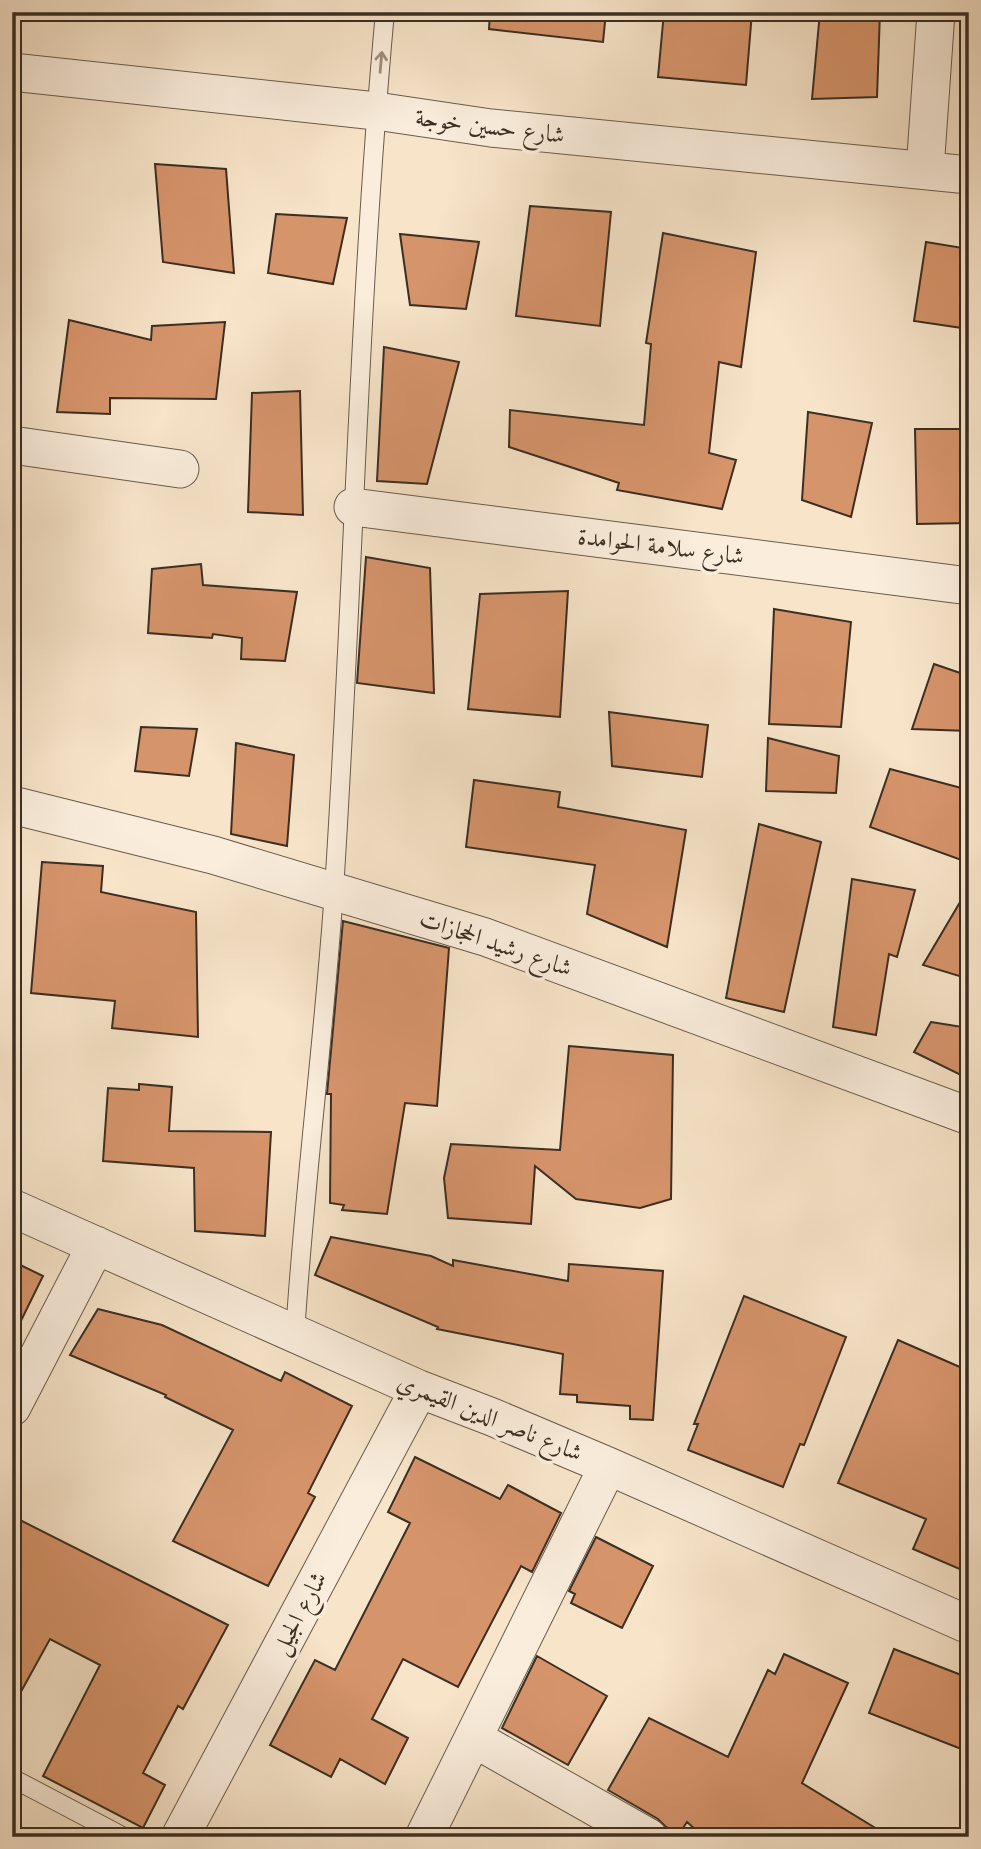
<svg xmlns="http://www.w3.org/2000/svg" width="981" height="1849" viewBox="0 0 981 1849" font-family="'Old Standard TT',Amiri,serif">
<style>
.building{fill:#d6946b;stroke:#3b2e22;stroke-width:2}
.lines{fill:none;stroke-linecap:round;stroke-linejoin:round}
.lane-casing{stroke:#6a5c4c;stroke-width:20}
.street-casing{stroke:#6a5c4c;stroke-width:39}
.lane{stroke:#faeddc;stroke-width:18}
.street{stroke:#faeddc;stroke-width:37}
.oneway{stroke:#9a8e7f}
.labels{text-anchor:middle;stroke-width:7;stroke-linejoin:round;paint-order:stroke}
.street-label{font-size:24px;fill:#3b2e22;stroke:#faeddc}
</style>
<rect width="100%" height="100%" fill="#f7e4c9"/>
<filter id="stains"><feTurbulence type="fractalNoise" baseFrequency=".00286" numOctaves="4"/><feColorMatrix values="0 0 0 0 .2 0 0 0 0 .09 0 0 0 0 .02 0 0 0 .5 -.17"/></filter>
<radialGradient id="worn" r=".72"><stop offset=".6" stop-color="#630" stop-opacity="0"/><stop offset="1" stop-color="#630" stop-opacity=".3"/></radialGradient>
<path class="building" d="M 490,12 L 606,12 L 603,42 L 489,29 Z
M 664,12 L 752,12 L 746,85 L 658,77 Z
M 820,12 L 880,12 L 877,97 L 812,99 Z
M 155,164 L 226,169 L 234,273 L 163,262 Z
M 530,206 L 611,212 L 600,326 L 516,316 Z
M 276,214 L 347,218 L 333,284 L 268,273 Z
M 663,233 L 756,252 L 741,367 L 719,362 L 709,453 L 736,460 L 722,509 L 617,490 L 619,483 L 509,447 L 510,410 L 644,425 L 651,344 L 646,343 Z
M 400,234 L 479,242 L 466,309 L 410,305 Z
M 926,242 L 969,249 L 969,329 L 914,321 Z
M 69,320 L 151,340 L 152,326 L 225,322 L 216,399 L 110,398 L 110,414 L 57,412 Z
M 384,347 L 459,362 L 427,484 L 377,481 Z
M 300,391 L 303,515 L 248,512 L 252,393 Z
M 808,412 L 872,423 L 851,517 L 802,500 Z
M 915,429 L 969,429 L 969,523 L 917,524 Z
M 366,557 L 430,568 L 434,693 L 357,683 Z
M 201,564 L 203,585 L 297,592 L 285,661 L 241,659 L 242,638 L 213,634 L 212,638 L 148,633 L 152,569 Z
M 568,591 L 560,717 L 468,709 L 480,594 Z
M 774,609 L 851,622 L 841,727 L 769,724 Z
M 934,664 L 969,676 L 969,731 L 912,729 Z
M 609,712 L 708,725 L 702,777 L 612,766 Z
M 141,727 L 197,729 L 189,776 L 135,771 Z
M 768,738 L 839,756 L 836,793 L 766,791 Z
M 236,743 L 294,755 L 287,846 L 231,834 Z
M 890,769 L 969,790 L 969,829 L 964,861 L 870,827 Z
M 474,780 L 560,792 L 558,807 L 686,830 L 667,947 L 587,914 L 595,865 L 466,847 Z
M 759,824 L 821,842 L 784,1012 L 726,998 Z
M 42,862 L 103,866 L 101,892 L 196,912 L 198,1037 L 112,1028 L 115,1001 L 31,993 Z
M 852,879 L 915,890 L 897,957 L 889,954 L 876,1035 L 833,1027 Z
M 969,887 L 969,979 L 923,965 Z
M 343,921 L 449,948 L 437,1106 L 405,1103 L 387,1214 L 342,1210 L 344,1205 L 330,1203 L 331,1094 L 327,1094 Z
M 931,1022 L 969,1028 L 969,1079 L 914,1052 Z
M 569,1046 L 673,1055 L 671,1199 L 640,1208 L 576,1199 L 535,1166 L 531,1224 L 448,1218 L 444,1178 L 451,1144 L 560,1150 Z
M 139,1084 L 172,1087 L 169,1131 L 271,1132 L 265,1236 L 195,1231 L 194,1168 L 103,1161 L 108,1088 L 139,1090 Z
M 331,1237 L 431,1256 L 453,1266 L 453,1260 L 568,1281 L 569,1264 L 663,1271 L 653,1420 L 630,1419 L 630,1406 L 577,1402 L 577,1395 L 560,1394 L 563,1354 L 437,1329 L 438,1327 L 315,1275 Z
M 12,1261 L 43,1276 L 12,1339 Z
M 744,1296 L 846,1337 L 804,1445 L 800,1444 L 783,1487 L 688,1450 L 698,1424 L 694,1424 Z
M 98,1309 L 162,1325 L 281,1381 L 285,1372 L 352,1406 L 308,1493 L 315,1497 L 268,1586 L 173,1541 L 233,1430 L 165,1397 L 166,1395 L 70,1355 Z
M 898,1340 L 969,1371 L 969,1573 L 913,1549 L 926,1519 L 838,1483 Z
M 415,1457 L 500,1499 L 508,1485 L 561,1513 L 532,1572 L 521,1566 L 458,1687 L 403,1659 L 372,1719 L 408,1738 L 385,1784 L 340,1759 L 331,1777 L 270,1745 L 315,1660 L 335,1670 L 410,1523 L 388,1512 Z
M 12,1516 L 228,1625 L 183,1709 L 178,1706 L 143,1773 L 165,1785 L 143,1828 L 43,1776 L 100,1665 L 50,1639 L 12,1708 Z
M 596,1537 L 653,1566 L 622,1628 L 571,1603 L 575,1594 L 569,1591 Z
M 894,1649 L 969,1678 L 969,1752 L 869,1713 Z
M 784,1654 L 848,1683 L 802,1783 L 890,1837 L 704,1837 L 687,1822 L 679,1834 L 666,1827 L 658,1819 L 608,1790 L 649,1718 L 728,1757 L 768,1670 L 775,1674 Z
M 537,1656 L 607,1696 L 568,1765 L 502,1728 Z"/>
<g class="lines">
<g class="lane-casing">
<path id="lane" d="M 295,1335 C 304,1187 324,1039 334,890 C 353,598 358,304 385,12
M 12,1778 L 124,1837"/>
</g>
<g class="street-casing">
<path id="street" d="M 12,72 L 376,111 L 491,128 L 969,175
M 925,170 L 936,12
M 12,445 L 180,469
M 353,507 L 969,586
M 12,805 L 213,855 L 485,937 L 969,1116
M 12,1208 L 419,1389 L 492,1417 L 608,1466 L 969,1625
M 12,1407 L 96,1245
M 473,1738 L 648,1837
M 180,1837 L 419,1389
M 424,1837 L 608,1466"/>
</g>
<use href="#lane" class="lane"/>
<use href="#street" class="street"/>
</g>
<defs><path id="oneway-shaft" d="M-6 0H5M1.5-3L5.5 0L1.5 3" fill="none" stroke-width="1.6" stroke-linecap="round" stroke-linejoin="round" transform="scale(1.75)"/></defs>
<use class="oneway" href="#oneway-shaft" transform="translate(381 62) rotate(-85)"/>
<g class="labels">
<g class="street-label">
<text transform="translate(490 126) rotate(7)" y="8">شارع حسين خوجة</text>
<text transform="translate(661 546) rotate(7)" y="8">شارع سلامة الحوامدة</text>
<text transform="translate(496 943) rotate(19)" y="8">شارع رشيد الحجازات</text>
<text transform="translate(490 1417) rotate(22)" y="8">شارع ناصر الدين القيمري</text>
<text transform="translate(299 1613) rotate(-62)" y="8">شارع الجيل</text>
</g>
</g>
<rect width="981" height="1849" fill="none" stroke="#f7e4c9" stroke-width="42"/>
<rect x="14" y="14" width="953" height="1821" fill="none" stroke="#3b2e22" stroke-width="3.5"/>
<rect x="21" y="21" width="939" height="1807" fill="none" stroke="#3b2e22" stroke-width="2"/>
<rect width="100%" height="100%" filter="url(#stains)"/>
<rect width="100%" height="100%" fill="url(#worn)"/>
</svg>
